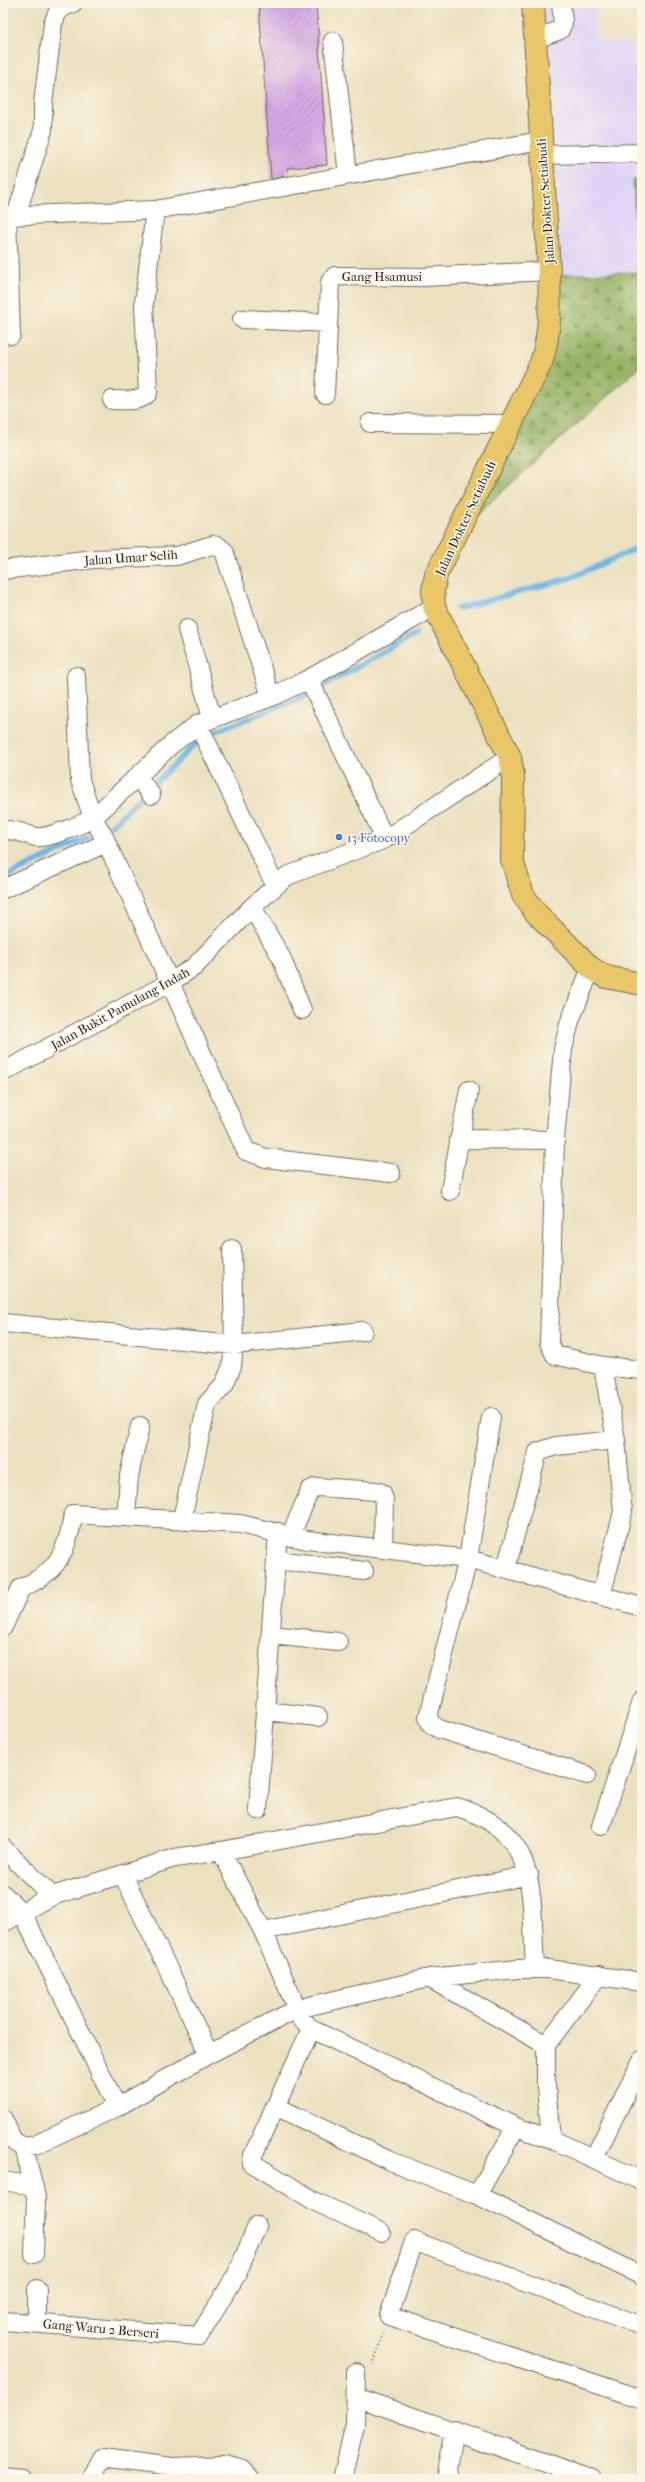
<svg xmlns="http://www.w3.org/2000/svg" width="645" height="2482" viewBox="0 0 645 2482" font-family="'IM FELL French Canon',serif">
<style>
.built{fill:#ded5f5}
.forest{fill:url(#forest-firs);stroke:#617048}
.lines{fill:none;stroke-linecap:round;stroke-linejoin:round}
.stream{stroke:#70b6e7;stroke-width:5.5}
.building{fill:url(#building-hatch)}
.minor-casing{stroke:#6e6b5f;stroke-width:20}
.major-casing{stroke:#6e6b5f;stroke-width:24}
.path{stroke:#6e6b5f;stroke-width:2.5;stroke-dasharray:1 3;stroke-linecap:butt}
.minor{stroke:#fff;stroke-width:18}
.major{stroke:#e9c769;stroke-width:22}
.shop-dot{fill:#3f7fe0;stroke:#fcf5e5;stroke-width:1.5}
.labels{text-anchor:middle;stroke-width:3;stroke-linejoin:round;paint-order:stroke}
.street-label{font-size:13px;fill:#2b2b2b;stroke:#fcf5e5}
.shop-label{font-size:13px;fill:#366cbe;stroke:#fcf5e5;text-anchor:start}
</style>
<defs>
<pattern id="forest-firs" width="22" height="20" patternUnits="userSpaceOnUse"><rect width="22" height="20" fill="#97b466"/><path d="M5 1l3.5 6h-7zM16 11l3.5 6h-7z" fill="#7b9354"/></pattern>
<pattern id="building-hatch" width="6" height="6" patternUnits="userSpaceOnUse"><rect width="6" height="6" fill="#d4a9e5"/><path d="M-1 1l2-2M0 6l6-6M5 7l2-2" fill="none" stroke="#ac8aba"/></pattern>
</defs>
<rect width="100%" height="100%" fill="#fcf5e5"/>
<filter id="ink" filterUnits="userSpaceOnUse"><feTurbulence type="fractalNoise" baseFrequency=".025" numOctaves="2"/><feDisplacementMap in="SourceGraphic" scale="8" xChannelSelector="R" yChannelSelector="G"/><feConvolveMatrix kernelMatrix="1 2 1 2 8 2 1 2 1" color-interpolation-filters="sRGB"/></filter>
<filter id="wash" filterUnits="userSpaceOnUse"><feTurbulence type="fractalNoise" baseFrequency=".012" numOctaves="4" result="noise"/><feDisplacementMap in="SourceGraphic" scale="16" xChannelSelector="R" yChannelSelector="G"/><feGaussianBlur stdDeviation="0.9" result="paint"/><feColorMatrix in="noise" values="0 0 0 0 0 0 0 0 0 0 0 0 0 0 0 0 0 1.4 0 .05"/><feComposite in="paint" operator="in"/></filter>
<g filter="url(#wash)">
<rect width="100%" height="100%" fill="#ebe1bf"/>
<path class="built" d="M 529,3 L 596,3 L 597,39 L 642,45 L 642,180 L 633,181 L 638,272 L 548,275 Z"/>
<path class="forest" d="M 633,180 L 642,180 L 642,365 L 459,531 L 549,350 L 548,275 L 638,272 Z"/>
<g class="lines">
<path class="stream" d="M 457,609 L 570,578 L 642,546
M 111,826 L 194,745 L 217,731 L 305,696 L 416,634
M 3,878 L 87,838"/>
</g>
<g id="blocks">
<path class="building" d="M 259,3 L 316,3 L 327,165 L 287,168 L 288,176 L 271,179 Z"/>
</g>
</g>
<g filter="url(#ink)">
<use href="#blocks" fill-opacity="0" stroke="#6e6b5f" stroke-width="1"/>
<g class="lines">
<g class="minor-casing">
<path id="minor" d="M 535,39 L 560,30 L 563,23 L 561,3
M 333,41 L 348,175
M 542,155 L 642,153
M 3,216 L 155,210 L 540,141
M 7,216 L 11,335
M 16,216 L 43,130 L 43,104 L 53,23 L 59,9 L 73,3
M 242,319 L 328,323
M 325,394 L 330,282 L 335,276 L 423,277 L 549,271
M 112,400 C 124,400 140,403 148,393 L 144,303 L 155,210
M 370,423 L 510,424
M 3,570 L 93,559 L 177,556 L 212,545 L 218,546 L 224,551 L 271,697
M 187,629 L 212,718
M 76,676 L 80,780 L 93,818 L 104,837 L 246,1151 L 266,1158 L 391,1173
M 309,679 L 385,839
M 198,724 L 275,885
M 138,777 L 151,795
M 3,830 C 16,829 24,834 36,837 C 47,839 83,824 93,818 L 172,744 L 198,724 L 271,697 L 309,679 L 434,607
M 3,889 L 106,843
M 252,907 L 281,957 L 302,1010
M 591,968 L 570,1021 L 563,1049 L 555,1140 L 549,1343 L 555,1355 L 603,1366 L 642,1370
M 3,1072 L 169,983 L 194,967 L 252,907 L 287,876 L 385,839 L 510,757
M 459,1139 L 555,1140
M 450,1191 L 469,1090
M 3,1323 L 234,1345 L 363,1331
M 491,1417 L 468,1559 L 428,1717 L 431,1724 L 439,1729 L 587,1775
M 126,1517 L 129,1476 L 140,1426
M 182,1519 L 207,1404 L 224,1385 L 232,1366 L 234,1345 L 232,1249
M 290,1537 L 310,1490 L 317,1487 L 376,1491 L 382,1493 L 384,1499 L 383,1549
M 277,1560 L 364,1571
M 506,1568 L 538,1452 L 556,1446 L 616,1440
M 601,1596 L 623,1512 L 616,1440 L 603,1366
M 3,1627 L 21,1588 C 57,1573 68,1551 73,1514 L 240,1524 L 307,1540 L 468,1559 L 642,1607
M 271,1635 L 338,1642
M 266,1711 L 318,1717
M 258,1810 L 278,1532
M 601,1826 L 642,1701
M 3,1848 L 52,1896
M 221,1851 L 263,1931 L 301,2018 L 311,2029 L 516,2127 L 551,2139 L 642,2181
M 123,1875 L 209,2054
M 3,1894 L 23,1914 L 117,2107
M 3,1923 L 52,1896 L 175,1858 L 221,1851 L 457,1807 C 542,1833 530,1894 535,1968
M 263,1931 L 529,1875
M 429,1978 L 546,2045
M 311,2029 L 253,2155 L 252,2163 L 316,2202 L 381,2232
M 277,2107 L 388,2160 L 477,2195 L 642,2276
M 3,2119 L 13,2141 L 24,2147 L 35,2145 L 117,2107 L 209,2054 L 297,2009 L 429,1978 L 518,1969 L 548,1969 L 642,1982
M 551,2139 L 546,2087 L 546,2045 L 599,1975
M 24,2147 L 36,2197 L 34,2254
M 594,2158 L 642,2060
M 3,2181 L 34,2186
M 477,2195 L 516,2127
M 3,2321 L 199,2336 L 237,2274 L 257,2226
M 37,2323 L 37,2289
M 642,2326 L 414,2241 L 389,2316 L 642,2399
M 364,2400 L 592,2479
M 3,2477 L 24,2479
M 91,2479 L 102,2458 L 172,2467 L 225,2465 L 243,2470 L 250,2479
M 342,2479 L 355,2425 L 356,2372
M 449,2479 L 447,2468 L 454,2430"/>
</g>
<g class="major-casing">
<path id="major" d="M 533,3 L 549,271 C 550,303 551,332 541,363 L 436,575 L 433,591 L 434,607 L 510,757 L 513,775 L 512,860 L 523,895 L 536,913 L 591,968 L 606,977 L 642,984"/>
</g>
<path class="path" d="M 373,2365 L 383,2333"/>
<use href="#minor" class="minor"/>
<use href="#major" class="major"/>
</g>
</g>
<circle class="shop-dot" cx="339" cy="837" r="4"/>
<g class="labels">
<g class="street-label">
<text transform="translate(545 201) rotate(-94)" y="5">Jalan Dokter Setiabudi</text>
<text x="382" y="281">Gang Hsamusi</text>
<text transform="translate(465 518) rotate(-65)" y="5">Jalan Dokter Setiabudi</text>
<text transform="translate(131 557) rotate(-4)" y="5">Jalan Umar Selih</text>
<text transform="translate(120 1008) rotate(-29)" y="5">Jalan Bukit Pamulang Indah</text>
<text transform="translate(101 2328) rotate(5)" y="5">Gang Waru 2 Berseri</text>
</g>
<g class="shop-label">
<text x="347" y="842">13 Fotocopy</text>
</g>
</g>
<rect width="645" height="2482" fill="none" stroke="#fcf5e5" stroke-width="16"/>
</svg>
